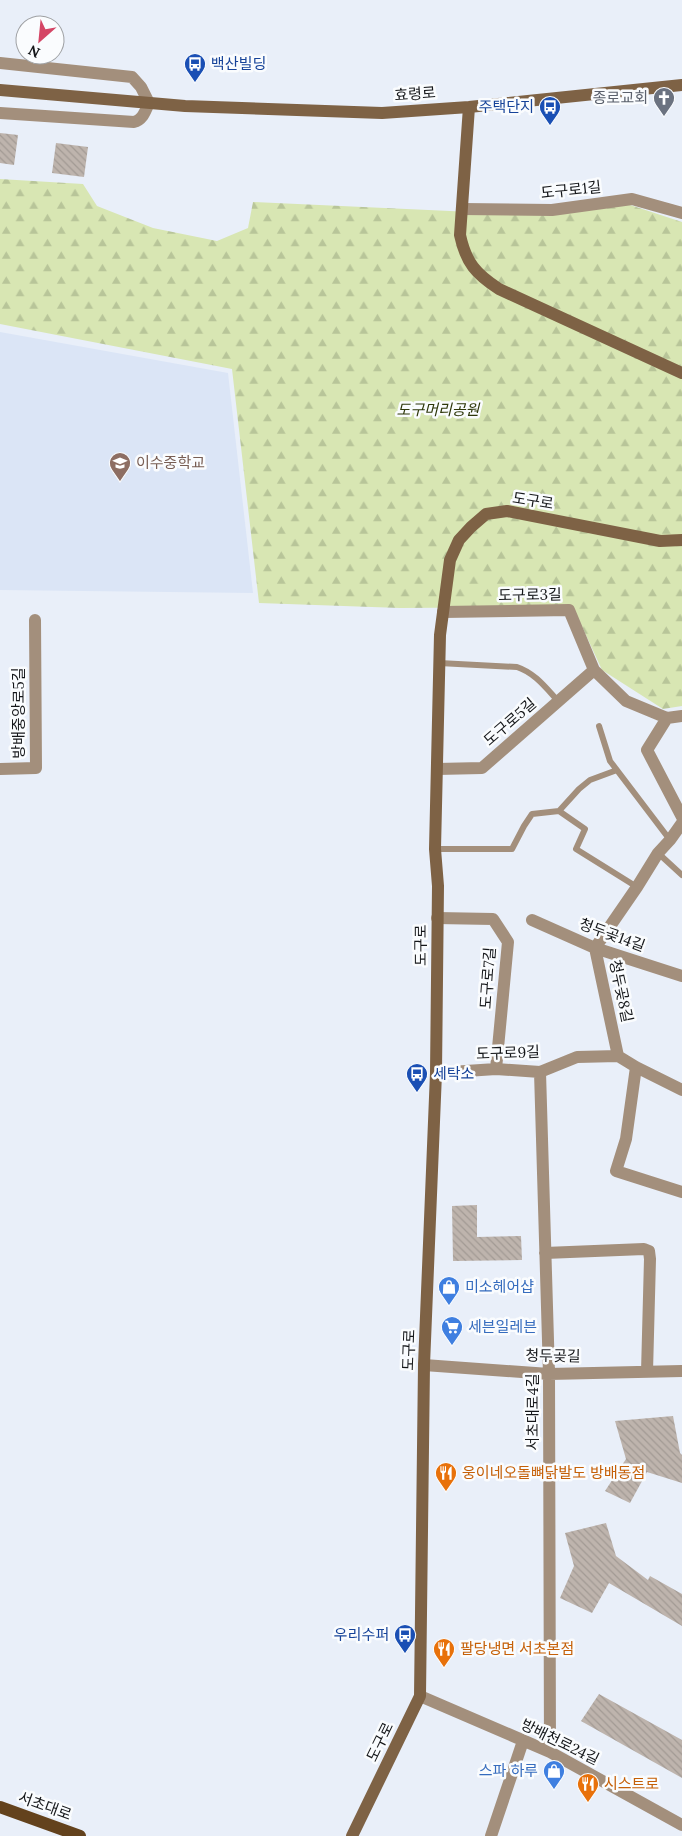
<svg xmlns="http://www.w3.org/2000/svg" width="682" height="1836" viewBox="0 0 682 1836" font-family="Lora,'Noto Sans KR',serif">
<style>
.built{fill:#dbe5f6}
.forest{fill:url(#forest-firs)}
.building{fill:url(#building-back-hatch)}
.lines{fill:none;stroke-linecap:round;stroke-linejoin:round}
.lane{stroke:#a38f7c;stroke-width:6}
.street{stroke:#a38f7c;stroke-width:12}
.secondary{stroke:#7e6245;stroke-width:12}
.primary{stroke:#63421d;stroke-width:12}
.labels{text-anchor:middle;stroke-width:5;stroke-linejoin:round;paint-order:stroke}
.transit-label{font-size:15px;fill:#164399;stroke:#fafcfe;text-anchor:start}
.street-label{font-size:15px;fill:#15171a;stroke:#fafcfe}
.worship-label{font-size:15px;fill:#5b616d;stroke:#fafcfe;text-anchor:end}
.park-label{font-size:15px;font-style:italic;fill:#2d3608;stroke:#fafcfe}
.education-label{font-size:15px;fill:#785e54;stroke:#fafcfe;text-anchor:start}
.shop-label{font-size:15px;fill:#366cbe;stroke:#fafcfe;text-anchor:start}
.food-label{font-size:15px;fill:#c56008;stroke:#fafcfe;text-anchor:start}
</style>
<defs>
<pattern id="forest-firs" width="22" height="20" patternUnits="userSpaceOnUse" patternTransform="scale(1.25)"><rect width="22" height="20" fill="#d8e6b3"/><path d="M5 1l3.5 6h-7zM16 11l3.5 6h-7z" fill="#b8c599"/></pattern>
<pattern id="building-back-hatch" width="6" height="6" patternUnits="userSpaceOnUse" patternTransform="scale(1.25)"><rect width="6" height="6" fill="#beb4ad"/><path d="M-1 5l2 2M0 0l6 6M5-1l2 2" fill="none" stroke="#a29a94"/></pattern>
</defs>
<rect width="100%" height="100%" fill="#e9eff9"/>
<path class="built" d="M 0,332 L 228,373 L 253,593 L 0,590 Z"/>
<path class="forest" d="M 0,179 L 83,184 L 97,206 L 153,228 L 217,241 L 248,228 L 253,202 L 540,215 L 621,202 L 682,222 L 682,706 L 663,709 L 602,670 L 573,607 L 400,608 L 259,603 L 232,369 L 0,324 Z"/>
<path class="building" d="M 0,133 L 18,135 L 14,165 L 0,163 Z
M 56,143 L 88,147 L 84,177 L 52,173 Z
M 477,1205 L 477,1237 L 521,1236 L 522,1260 L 453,1261 L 452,1206 Z
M 673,1416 L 680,1453 L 682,1455 L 682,1483 L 647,1472 L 630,1503 L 605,1491 L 626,1459 L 615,1421 Z
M 606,1523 L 616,1556 L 648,1580 L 650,1576 L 682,1594 L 682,1626 L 609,1583 L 592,1613 L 560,1598 L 574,1566 L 565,1533 Z
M 599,1694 L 682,1740 L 682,1778 L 581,1721 Z"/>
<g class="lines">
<path class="lane" d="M 439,663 L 517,667 C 535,673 546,688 558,701
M 599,726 L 610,761 L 670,840
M 559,811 L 579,789 L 590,780 L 617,770
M 435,849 L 512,849 L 524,826 L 532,814 L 559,811 L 585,829 L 576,849 L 637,887
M 658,853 L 682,875"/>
<path class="street" d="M 0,63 L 132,77 L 141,87 L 149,103 C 145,111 143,120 134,122 L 0,113
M 462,209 L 552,210 L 632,199 L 682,213
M 443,612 L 569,610 L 594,670 L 626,701 L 667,718 L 682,716
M 667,718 L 647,750 L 682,817
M 0,769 L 36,768 L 35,620
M 437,769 L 482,768 L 594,670
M 437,918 L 493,919 L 508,942 L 496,1069
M 532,920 L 595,948 L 682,976
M 618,1056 L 595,948 L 637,887 L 658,853 L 670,840 L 682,823
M 636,1067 L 626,1139 L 616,1171 L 682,1192
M 540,1072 L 549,1374 L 550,1752
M 436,1073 L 496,1069 L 540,1072 L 577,1057 L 618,1056 L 636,1067 L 682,1090
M 545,1253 L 644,1249 L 649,1251 L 650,1259 L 647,1372
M 424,1365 L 549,1374 L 682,1371
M 420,1696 L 550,1752 L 682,1825
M 491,1836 L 523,1741"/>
<path class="secondary" d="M 0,90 L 185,106 L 382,113 L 469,107 L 682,85
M 469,107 L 460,235 C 466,263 476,274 499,289 L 682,373
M 352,1836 L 420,1696 L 424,1365 L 436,1073 L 438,886 L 435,849 L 440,635 L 450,560 L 459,540 L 471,527 L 486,514 L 507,511 L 660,541 L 682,540"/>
<path class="primary" d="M 0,1807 L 80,1836"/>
</g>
<defs>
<g id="bus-pin" transform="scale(1.125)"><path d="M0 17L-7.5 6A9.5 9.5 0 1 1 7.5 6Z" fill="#1a4fb4" stroke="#fafcfe"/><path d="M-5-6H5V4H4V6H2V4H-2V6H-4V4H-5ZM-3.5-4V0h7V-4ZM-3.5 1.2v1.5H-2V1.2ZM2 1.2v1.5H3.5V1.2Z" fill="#fff"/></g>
<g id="church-pin" transform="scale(1.125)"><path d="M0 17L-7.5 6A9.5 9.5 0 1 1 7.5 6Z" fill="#6b7280" stroke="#fafcfe"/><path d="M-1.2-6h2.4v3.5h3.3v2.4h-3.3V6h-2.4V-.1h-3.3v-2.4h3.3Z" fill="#fff"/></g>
<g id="school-pin" transform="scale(1.125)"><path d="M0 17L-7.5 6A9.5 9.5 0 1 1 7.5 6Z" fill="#8d6e63" stroke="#fafcfe"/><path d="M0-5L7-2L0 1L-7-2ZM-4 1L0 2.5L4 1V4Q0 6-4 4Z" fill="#fff"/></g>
<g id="shop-pin" transform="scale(1.125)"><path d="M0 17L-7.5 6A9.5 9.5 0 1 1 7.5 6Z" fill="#3f7fe0" stroke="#fafcfe"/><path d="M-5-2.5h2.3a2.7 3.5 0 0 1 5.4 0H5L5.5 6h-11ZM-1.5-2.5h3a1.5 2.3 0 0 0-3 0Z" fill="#fff"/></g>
<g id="supermarket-pin" transform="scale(1.125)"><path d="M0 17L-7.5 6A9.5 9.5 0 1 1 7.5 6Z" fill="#3f7fe0" stroke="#fafcfe"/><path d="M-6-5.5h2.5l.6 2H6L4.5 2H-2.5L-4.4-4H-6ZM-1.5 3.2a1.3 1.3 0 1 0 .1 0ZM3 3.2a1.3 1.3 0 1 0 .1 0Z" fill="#fff"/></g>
<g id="restaurant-pin" transform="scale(1.125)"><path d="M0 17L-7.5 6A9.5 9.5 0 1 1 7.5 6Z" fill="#e8710a" stroke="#fafcfe"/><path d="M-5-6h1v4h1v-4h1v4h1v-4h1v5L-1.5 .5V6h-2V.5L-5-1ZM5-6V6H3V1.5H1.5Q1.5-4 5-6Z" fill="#fff"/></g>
</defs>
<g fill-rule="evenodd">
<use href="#bus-pin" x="195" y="64"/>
<use href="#church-pin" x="664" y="98"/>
<use href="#bus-pin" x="550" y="107"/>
<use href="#school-pin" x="120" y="463"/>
<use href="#bus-pin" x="417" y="1074"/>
<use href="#shop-pin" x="449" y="1287"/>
<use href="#supermarket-pin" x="452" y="1327"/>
<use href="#restaurant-pin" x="446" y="1473"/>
<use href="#bus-pin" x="405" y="1635"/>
<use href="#restaurant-pin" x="444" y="1649"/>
<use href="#shop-pin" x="554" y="1771"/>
<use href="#restaurant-pin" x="588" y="1784"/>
</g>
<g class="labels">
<g class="transit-label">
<text x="211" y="69">백산빌딩</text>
<text x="534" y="112" text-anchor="end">주택단지</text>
<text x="433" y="1079">세탁소</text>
<text x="389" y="1640" text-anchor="end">우리수퍼</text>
</g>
<g class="street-label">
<text transform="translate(415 94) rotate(-4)" y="5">효령로</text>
<text transform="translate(571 190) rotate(-6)" y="5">도구로1길</text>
<text transform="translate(533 501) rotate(9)" y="5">도구로</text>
<text transform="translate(530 595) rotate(-1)" y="5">도구로3길</text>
<text transform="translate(19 713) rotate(-90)" y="5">방배중앙로5길</text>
<text transform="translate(510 722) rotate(-41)" y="5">도구로5길</text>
<text transform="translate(612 935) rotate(20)" y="5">청두곶14길</text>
<text transform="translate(421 945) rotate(-90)" y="5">도구로</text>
<text transform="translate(488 978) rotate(-86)" y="5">도구로7길</text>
<text transform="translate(621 991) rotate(78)" y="5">청두곶8길</text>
<text transform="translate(508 1053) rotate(-2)" y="5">도구로9길</text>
<text transform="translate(409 1350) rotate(-88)" y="5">도구로</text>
<text transform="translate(553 1356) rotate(1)" y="5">청두곶길</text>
<text transform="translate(533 1412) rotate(-90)" y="5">서초대로4길</text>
<text transform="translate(380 1742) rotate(-64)" y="5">도구로</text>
<text transform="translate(560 1742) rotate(26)" y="5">방배천로24길</text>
<text transform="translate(45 1806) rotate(20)" y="5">서초대로</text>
</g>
<g class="worship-label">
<text x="648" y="103">종로교회</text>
</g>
<g class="park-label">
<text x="438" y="415">도구머리공원</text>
</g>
<g class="education-label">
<text x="136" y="468">이수중학교</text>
</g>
<g class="shop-label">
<text x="465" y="1292">미소헤어샵</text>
<text x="468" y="1332">세븐일레븐</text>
<text x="538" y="1776" text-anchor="end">스파 하루</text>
</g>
<g class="food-label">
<text x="462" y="1478">웅이네오돌뼈닭발도 방배동점</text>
<text x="460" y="1654">팔당냉면 서초본점</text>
<text x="604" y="1789">시스트로</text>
</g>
</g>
<g transform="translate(40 40) rotate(207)"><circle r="24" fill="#fafcfe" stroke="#9ea0a3"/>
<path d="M0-4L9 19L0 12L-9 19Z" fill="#d44565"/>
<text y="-8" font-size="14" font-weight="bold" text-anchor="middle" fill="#15171a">N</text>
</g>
</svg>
